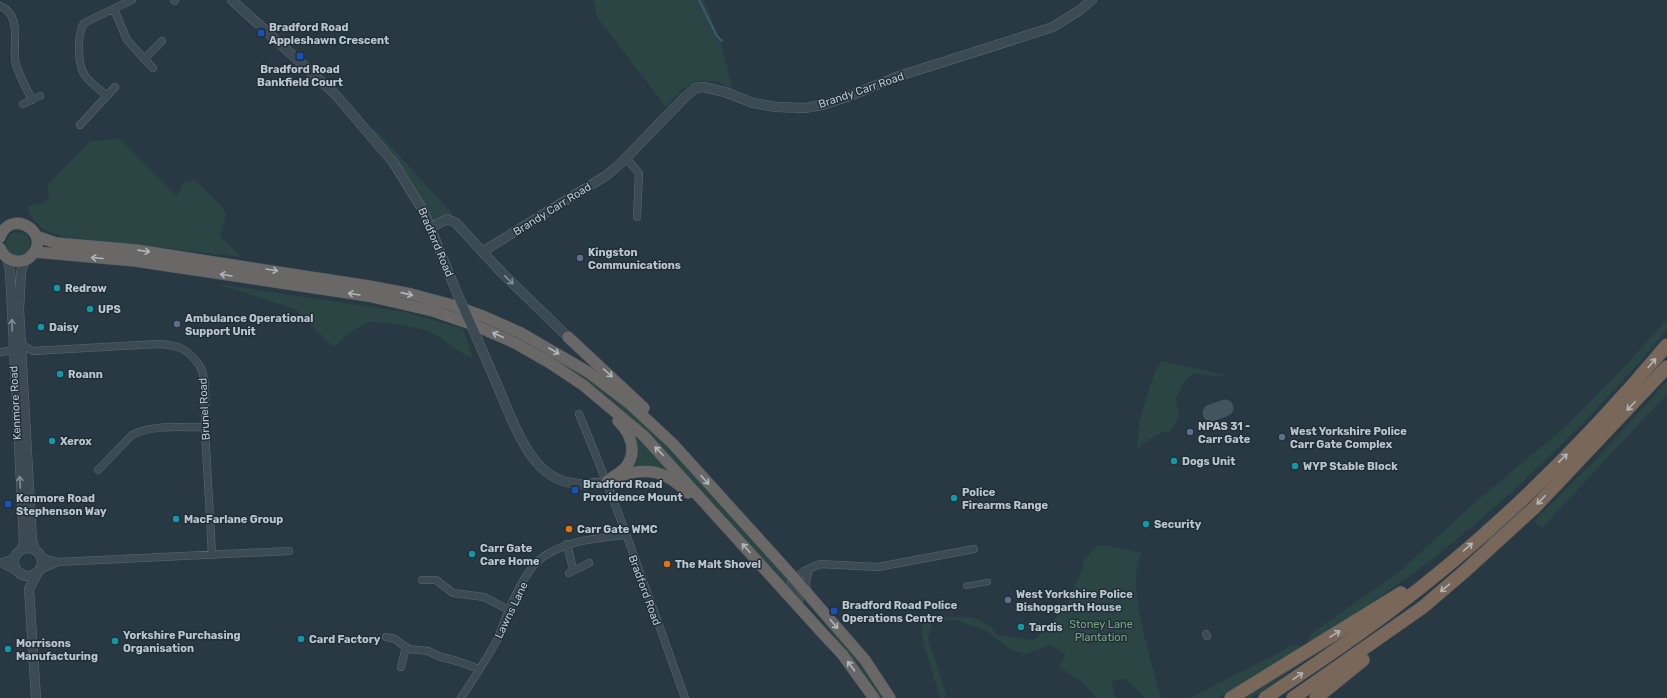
<svg xmlns="http://www.w3.org/2000/svg" width="1667" height="698" viewBox="0 0 1667 698" font-family="Rubik,sans-serif">
<style>
.green{fill:#2a4543}
.lines{fill:none;stroke-linecap:round;stroke-linejoin:round}
.stream{stroke:#3c586b;stroke-width:2}
.taxiway{stroke:#44545f;stroke-width:17}
.pedestrian-casing{stroke:#5b6871;stroke-width:6}
.minor-casing{stroke:#5b6871;stroke-width:8}
.tertiary-casing{stroke:#5b6871;stroke-width:10}
.trunk-casing{stroke:#47555e;stroke-width:12}
.motorway-casing{stroke:#47555e;stroke-width:14}
.pedestrian{stroke:#3c4a54;stroke-width:5}
.minor{stroke:#3c4a54;stroke-width:7}
.tertiary{stroke:#3c4a54;stroke-width:9}
.trunk{stroke:#6a6866;stroke-width:11}
.motorway{stroke:#796759;stroke-width:13}
.tertiary-bridge-casing{stroke:#5b6871;stroke-width:10;stroke-linecap:butt}
.tertiary-bridge{stroke:#3c4a54;stroke-width:9}
.oneway{stroke:#aeb7be}
.oneway2{stroke:#818e97}
.oneway3{stroke:#b0b7bc}
.transit-dot{fill:#1a4fb4;stroke:#212f39;stroke-width:1.5}
.service-dot{fill:#5c6f8a;stroke:#212f39;stroke-width:1.5}
.culture-dot{fill:#0f9aa8;stroke:#212f39;stroke-width:1.5}
.food-dot{fill:#e8710a;stroke:#212f39;stroke-width:1.5}
.labels{text-anchor:middle;stroke-width:3;stroke-linejoin:round;paint-order:stroke}
.poi-label{font-size:11px;font-weight:bold;fill:#bac5cd;stroke:#212f39;text-anchor:start}
.street-label{font-size:11px;fill:#bac5cd;stroke:#212f39}
.park-label{font-size:11px;fill:#78a37b;stroke:#212f39}
</style>
<rect width="100%" height="100%" fill="#283944"/>
<path class="green" d="M 594,0 L 704,0 L 721,43 L 732,89 L 716,81 L 700,81 L 682,89 L 666,107 L 597,17 Z
M 366,128 L 376,130 L 449,210 L 456,223 L 451,220 L 430,228 Z
M 118,138 L 177,197 L 183,183 L 195,180 C 198,182 224,208 225,211 C 227,218 222,229 220,236 L 241,257 L 66,237 C 46,233 34,226 27,206 L 40,204 L 50,198 L 47,186 L 89,142 Z
M6 244a12 12 0 1 1 24 0a12 12 0 1 1-24 0Z
M 217,284 L 405,312 L 463,329 L 473,358 C 457,353 447,340 432,333 C 421,327 377,320 366,323 C 357,326 341,341 333,347 L 295,309 Z
M 479,318 L 514,334 L 574,367 L 613,396 L 684,462 L 789,579 L 788,588 L 645,432 L 480,322 Z
M 1667,319 L 1667,330 C 1596,414 1518,492 1431,560 C 1392,590 1350,617 1309,644 L 1307,642 L 1311,634 L 1399,572 L 1479,499 L 1566,426 L 1623,368 Z
M 1162,361 L 1229,376 L 1211,376 L 1194,373 L 1184,382 L 1176,398 L 1179,417 L 1171,431 C 1157,432 1148,440 1137,450 L 1139,422 L 1155,371 Z
M 1667,381 L 1667,394 L 1542,528 L 1534,521 L 1596,459 Z
M 635,434 L 670,473 L 632,468 L 633,436 Z
M 1106,545 L 1142,553 C 1124,581 1153,665 1161,698 L 1145,698 L 1125,679 L 1112,681 L 1114,695 L 1121,698 L 1096,698 L 1085,685 L 1059,666 L 1066,655 L 1051,645 L 1025,654 L 1012,650 L 986,631 L 956,620 L 934,621 L 928,638 L 946,694 L 945,698 L 940,698 L 923,640 L 921,626 L 932,617 L 972,617 L 990,626 L 998,635 L 1034,640 L 1064,609 L 1082,571 L 1084,560 L 1097,546 Z
M 800,591 L 843,638 L 885,698 L 879,698 L 827,627 L 796,592 Z
M 1352,629 L 1252,698 L 1238,698 Z
M 1292,645 L 1301,646 L 1301,648 L 1218,698 L 1191,698 C 1224,679 1259,665 1292,645 Z"/>
<g class="lines">
<path class="stream" d="M 699,0 L 717,36 L 722,41"/>
<path class="taxiway" d="M 1211,413 L 1225,408"/>
<g class="pedestrian-casing">
<path id="pedestrian" d="M 966,586 L 988,582"/>
</g>
<g class="minor-casing">
<path id="minor" d="M 174,0 L 175,1
M 0,6 C 24,17 11,45 16,65 C 20,77 27,89 32,100
M 114,9 L 127,40 L 153,68
M 144,59 L 162,41
M 107,96 C 100,90 92,84 86,77 C 77,66 77,35 84,23 L 132,0
M 23,104 L 40,96
M 80,125 L 115,87
M 626,158 L 639,173 L 637,217
M 22,345 L 33,351 L 158,344 C 178,345 187,348 199,365 C 209,380 204,411 205,429 C 207,471 210,513 212,554
M 0,352 L 17,350
M 579,414 C 618,507 651,603 685,698
M 98,470 L 132,435 C 153,424 181,428 205,427
M 567,544 L 573,569
M 41,556 L 49,560 L 58,562 L 289,551
M 0,563 L 14,558
M 1,563 L 16,571
M 40,570 L 58,562
M 569,573 L 589,563
M 422,580 L 436,580 L 453,593 L 484,597 L 509,610
M 807,592 L 806,581 L 809,569
M 799,600 L 791,588 L 791,582 L 804,571 L 820,564 L 878,567 L 974,549
M 1206,634 L 1207,636
M 386,637 L 395,639 L 408,649 L 428,651 L 441,657 L 457,661 L 479,669
M 401,667 L 406,647
M 461,698 C 474,678 487,659 498,638 C 502,629 505,619 509,610 C 516,593 530,564 546,555 C 570,540 598,538 625,535"/>
</g>
<g class="tertiary-casing">
<path id="tertiary" d="M 232,0 L 335,94 L 393,162 L 424,212 L 457,293
M 430,228 L 447,219 L 456,223 L 502,273 L 568,337
M 482,252 L 607,175 L 622,162 L 685,97 L 696,88 L 703,87 L 725,92 L 753,103 L 776,107 L 805,108 L 822,105 L 847,97 L 899,76 L 1053,27 L 1080,10 L 1092,0
M 7,258 L 10,271 L 24,541 L 22,549
M 24,261 L 21,273 L 19,310 L 32,540 L 35,550
M 483,352 C 491,371 500,391 508,411 C 528,457 548,496 607,481
M14 562a14 14 0 1 1 28 0a14 14 0 1 1-28 0Z
M 36,698 L 29,589 L 37,574"/>
</g>
<g class="trunk-casing">
<path id="trunk" d="M 36,236 L 56,243 L 136,250 L 369,286 L 411,294 L 452,305 L 485,317 L 521,333 L 588,372 L 630,404 L 673,444 L 794,578 L 865,660 L 890,698
M 0,237 C 11,207 52,233 32,255 C 28,260 22,262 15,261 C 8,260 3,255 0,248
M 35,252 L 135,261 L 368,296 L 433,311 L 474,325 L 515,343 L 550,363 L 583,385 L 644,436 L 826,637 L 842,654 L 874,698
M 568,337 L 644,408
M 617,477 C 648,466 666,471 688,493
M 607,481 C 613,477 620,473 625,468 C 638,453 631,433 618,421"/>
</g>
<g class="motorway-casing">
<path id="motorway" d="M 1231,698 L 1401,593
M 1265,698 C 1307,670 1349,642 1389,612 C 1492,535 1585,443 1667,345
M 1293,698 L 1423,607 L 1465,571 L 1535,507 L 1667,367
M 1316,698 L 1363,660"/>
</g>
<use href="#pedestrian" class="pedestrian"/>
<use href="#minor" class="minor"/>
<use href="#tertiary" class="tertiary"/>
<use href="#trunk" class="trunk"/>
<use href="#motorway" class="motorway"/>
<g class="tertiary-bridge-casing">
<path id="tertiary-bridge" d="M 457,293 L 483,352"/>
</g>
<use href="#tertiary-bridge" class="tertiary-bridge"/>
</g>
<defs><path id="oneway-shaft" d="M-6 0H5M1.5-3L5.5 0L1.5 3" fill="none" stroke-width="1.6" stroke-linecap="round" stroke-linejoin="round"/></defs>
<g class="oneway">
<use href="#oneway-shaft" transform="translate(144 251) rotate(8)"/>
<use href="#oneway-shaft" transform="translate(97 258) rotate(-175)"/>
<use href="#oneway-shaft" transform="translate(272 270) rotate(9)"/>
<use href="#oneway-shaft" transform="translate(226 275) rotate(-171)"/>
<use href="#oneway-shaft" transform="translate(354 294) rotate(-171)"/>
<use href="#oneway-shaft" transform="translate(407 294) rotate(13)"/>
<use href="#oneway-shaft" transform="translate(498 335) rotate(-156)"/>
<use href="#oneway-shaft" transform="translate(554 351) rotate(30)"/>
<use href="#oneway-shaft" transform="translate(608 373) rotate(42)"/>
<use href="#oneway-shaft" transform="translate(659 451) rotate(-134)"/>
<use href="#oneway-shaft" transform="translate(705 480) rotate(48)"/>
<use href="#oneway-shaft" transform="translate(746 548) rotate(-132)"/>
<use href="#oneway-shaft" transform="translate(834 624) rotate(49)"/>
<use href="#oneway-shaft" transform="translate(851 666) rotate(-127)"/>
</g>
<g class="oneway2">
<use href="#oneway-shaft" transform="translate(509 280) rotate(44)"/>
<use href="#oneway-shaft" transform="translate(12 325) rotate(-92)"/>
<use href="#oneway-shaft" transform="translate(20 482) rotate(-94)"/>
</g>
<g class="oneway3">
<use href="#oneway-shaft" transform="translate(1652 363) rotate(-50)"/>
<use href="#oneway-shaft" transform="translate(1631 406) rotate(134)"/>
<use href="#oneway-shaft" transform="translate(1563 458) rotate(-44)"/>
<use href="#oneway-shaft" transform="translate(1541 500) rotate(134)"/>
<use href="#oneway-shaft" transform="translate(1468 547) rotate(-41)"/>
<use href="#oneway-shaft" transform="translate(1445 588) rotate(140)"/>
<use href="#oneway-shaft" transform="translate(1335 634) rotate(-32)"/>
<use href="#oneway-shaft" transform="translate(1298 676) rotate(-34)"/>
</g>
<g class="transit-dot">
<rect x="257" y="29" width="8" height="8" rx="2"/>
<rect x="296" y="52" width="8" height="8" rx="2"/>
<rect x="571" y="486" width="8" height="8" rx="2"/>
<rect x="4" y="500" width="8" height="8" rx="2"/>
<rect x="830" y="607" width="8" height="8" rx="2"/>
</g>
<g class="service-dot">
<circle cx="580" cy="258" r="4"/>
<circle cx="177" cy="324" r="4"/>
<circle cx="1190" cy="432" r="4"/>
<circle cx="1282" cy="437" r="4"/>
<circle cx="1008" cy="600" r="4"/>
</g>
<g class="culture-dot">
<circle cx="57" cy="288" r="4"/>
<circle cx="90" cy="309" r="4"/>
<circle cx="41" cy="327" r="4"/>
<circle cx="60" cy="374" r="4"/>
<circle cx="52" cy="441" r="4"/>
<circle cx="1174" cy="461" r="4"/>
<circle cx="1295" cy="466" r="4"/>
<circle cx="954" cy="498" r="4"/>
<circle cx="176" cy="519" r="4"/>
<circle cx="1146" cy="524" r="4"/>
<circle cx="472" cy="554" r="4"/>
<circle cx="1021" cy="627" r="4"/>
<circle cx="301" cy="639" r="4"/>
<circle cx="115" cy="641" r="4"/>
<circle cx="8" cy="649" r="4"/>
</g>
<g class="food-dot">
<circle cx="569" cy="529" r="4"/>
<circle cx="667" cy="564" r="4"/>
</g>
<g class="labels">
<g class="poi-label">
<text x="269" y="31">Bradford Road<tspan x="269" dy="13">Appleshawn Crescent</tspan></text>
<text x="300" y="73" text-anchor="middle">Bradford Road<tspan x="300" dy="13">Bankfield Court</tspan></text>
<text x="588" y="256">Kingston<tspan x="588" dy="13">Communications</tspan></text>
<text x="65" y="292">Redrow</text>
<text x="98" y="313">UPS</text>
<text x="185" y="322">Ambulance Operational<tspan x="185" dy="13">Support Unit</tspan></text>
<text x="49" y="331">Daisy</text>
<text x="68" y="378">Roann</text>
<text x="1198" y="430">NPAS 31 -<tspan x="1198" dy="13">Carr Gate</tspan></text>
<text x="1290" y="435">West Yorkshire Police<tspan x="1290" dy="13">Carr Gate Complex</tspan></text>
<text x="60" y="445">Xerox</text>
<text x="1182" y="465">Dogs Unit</text>
<text x="1303" y="470">WYP Stable Block</text>
<text x="583" y="488">Bradford Road<tspan x="583" dy="13">Providence Mount</tspan></text>
<text x="962" y="496">Police<tspan x="962" dy="13">Firearms Range</tspan></text>
<text x="16" y="502">Kenmore Road<tspan x="16" dy="13">Stephenson Way</tspan></text>
<text x="184" y="523">MacFarlane Group</text>
<text x="1154" y="528">Security</text>
<text x="577" y="533">Carr Gate WMC</text>
<text x="480" y="552">Carr Gate<tspan x="480" dy="13">Care Home</tspan></text>
<text x="675" y="568">The Malt Shovel</text>
<text x="1016" y="598">West Yorkshire Police<tspan x="1016" dy="13">Bishopgarth House</tspan></text>
<text x="842" y="609">Bradford Road Police<tspan x="842" dy="13">Operations Centre</tspan></text>
<text x="1029" y="631">Tardis</text>
<text x="123" y="639">Yorkshire Purchasing<tspan x="123" dy="13">Organisation</tspan></text>
<text x="309" y="643">Card Factory</text>
<text x="16" y="647">Morrisons<tspan x="16" dy="13">Manufacturing</tspan></text>
</g>
<g class="street-label">
<text transform="translate(861 90) rotate(-19)" y="4">Brandy Carr Road</text>
<text transform="translate(552 209) rotate(-32)" y="4">Brandy Carr Road</text>
<text transform="translate(436 242) rotate(67)" y="4">Bradford Road</text>
<text transform="translate(15 403) rotate(-93)" y="4">Kenmore Road</text>
<text transform="translate(204 409) rotate(-93)" y="4">Brunel Road</text>
<text transform="translate(645 590) rotate(70)" y="4">Bradford Road</text>
<text transform="translate(511 610) rotate(-64)" y="4">Lawns Lane</text>
</g>
<g class="park-label">
<text x="1101" y="628">Stoney Lane<tspan x="1101" dy="13">Plantation</tspan></text>
</g>
</g>
</svg>
